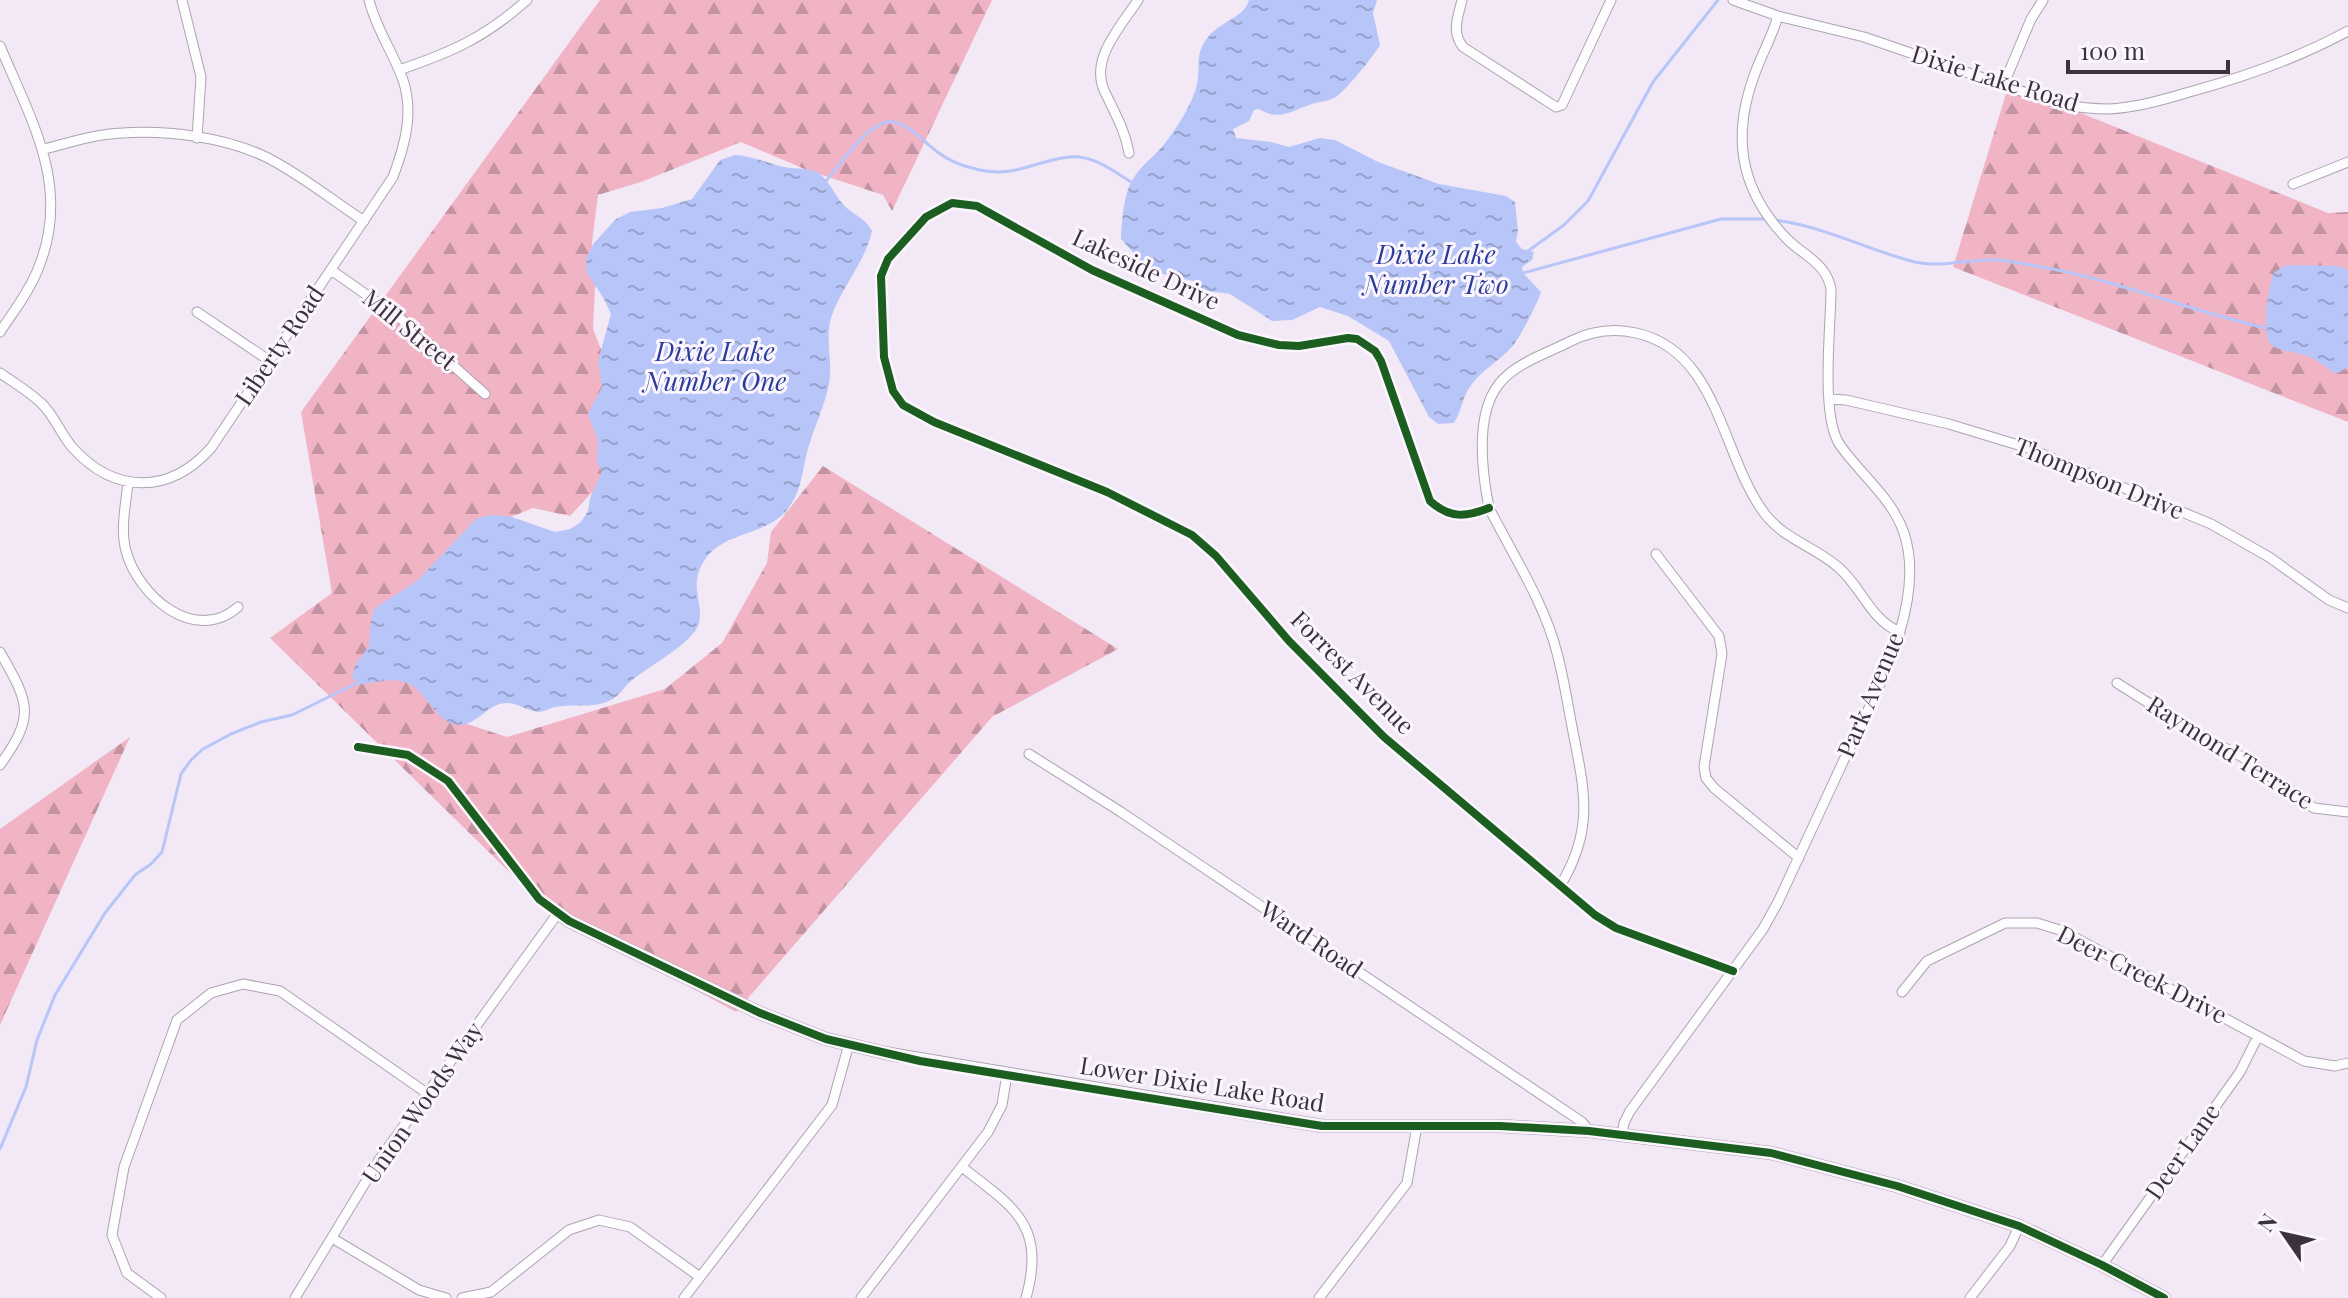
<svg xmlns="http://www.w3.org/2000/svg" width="2348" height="1298" viewBox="0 0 2348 1298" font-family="'Playfair Display',serif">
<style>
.forest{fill:url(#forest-firs)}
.water{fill:url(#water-ripples)}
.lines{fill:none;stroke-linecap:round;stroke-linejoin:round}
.stream{stroke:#b8c5f8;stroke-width:3}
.street-casing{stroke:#aca4af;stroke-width:11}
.secondary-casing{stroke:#aca4af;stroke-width:14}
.street{stroke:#fdfcfe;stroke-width:9}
.secondary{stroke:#fdfcfe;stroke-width:12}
.cycleway-casing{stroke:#fbf6fd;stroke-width:13}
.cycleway{stroke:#1b5e20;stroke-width:8}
.labels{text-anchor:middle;stroke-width:6;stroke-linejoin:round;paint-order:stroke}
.street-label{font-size:24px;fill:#3c323e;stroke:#fbf6fd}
.water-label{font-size:26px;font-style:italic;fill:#2a3c9b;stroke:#fbf6fd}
</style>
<defs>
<pattern id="forest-firs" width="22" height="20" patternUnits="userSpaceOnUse" patternTransform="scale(2)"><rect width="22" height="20" fill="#f0b4c5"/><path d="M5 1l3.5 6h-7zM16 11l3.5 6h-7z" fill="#c493a1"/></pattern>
<pattern id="water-ripples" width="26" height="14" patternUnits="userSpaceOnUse" patternTransform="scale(2)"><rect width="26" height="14" fill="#b8c5f8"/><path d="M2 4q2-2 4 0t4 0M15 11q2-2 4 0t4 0" fill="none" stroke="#97a1ca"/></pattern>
</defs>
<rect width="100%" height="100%" fill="#f3e9f6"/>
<path class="forest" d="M 600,0 L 992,0 L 892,211 L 883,195 L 807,170 L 741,142 L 641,182 L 598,195 L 592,242 L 595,287 L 593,329 L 606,362 L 613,452 L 599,485 L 570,516 L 533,508 L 486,527 L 458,721 L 507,737 L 665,689 L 722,643 L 767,563 L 771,532 L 823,466 L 1118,649 L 992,717 L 736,1012 L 547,909 L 270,638 L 332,593 L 301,412 Z
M 2009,84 L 2328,213 L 2348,212 L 2348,422 L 1953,267 Z
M 130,737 L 0,1025 L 0,829 Z"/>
<path class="water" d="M 1249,0 L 1377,0 L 1373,13 L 1380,45 C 1373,57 1347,89 1336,97 C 1328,102 1320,101 1312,104 C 1292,110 1279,122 1259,109 L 1254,110 L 1249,121 L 1233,129 L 1236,138 L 1271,142 L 1289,147 L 1320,138 L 1335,140 L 1378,162 L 1439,184 L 1506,196 L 1515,202 L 1518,231 L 1516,242 L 1522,249 L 1534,252 L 1532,260 L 1522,267 L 1523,273 L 1541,292 C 1538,302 1519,340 1511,348 C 1498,362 1480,371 1469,388 C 1462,399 1461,412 1454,423 L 1438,424 L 1429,417 L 1389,341 L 1348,316 L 1320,307 L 1292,320 L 1272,321 L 1230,294 L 1200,290 L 1197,282 L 1150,271 L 1121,239 C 1122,221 1123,195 1133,179 C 1141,166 1152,158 1162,147 C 1175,131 1187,112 1194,94 C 1204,71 1191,57 1209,36 C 1220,22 1244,18 1249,0 Z
M 735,155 C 753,156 767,163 784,167 C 797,170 810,166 821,175 C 832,184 837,201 849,210 C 860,218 865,219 872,231 C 865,263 841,287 831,318 C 825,340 833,362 829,384 C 825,404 816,423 810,442 C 802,465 804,489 787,510 C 767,535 725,532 706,558 C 687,585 704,601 699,623 C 694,643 647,667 631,681 C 624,686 621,694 614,698 C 596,710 576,703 555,707 C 550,708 544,712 538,712 C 528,711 519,704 509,703 C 490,702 482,719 466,724 C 438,732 428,689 405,682 C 389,677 374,684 358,684 L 352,677 L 355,665 L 369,646 L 371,620 L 375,608 L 417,581 L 476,519 L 489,515 L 509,516 L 555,532 L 570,529 L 581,522 L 588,511 L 590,498 L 602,471 L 597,463 L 598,440 L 588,414 L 602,387 L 598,361 L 611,314 L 604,299 L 587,273 L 586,258 L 594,243 L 616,219 L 630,212 L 662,208 L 692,199 L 720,160 Z
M 2287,265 L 2338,266 L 2348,270 L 2348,367 L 2336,374 C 2325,366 2314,357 2301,354 C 2288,350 2280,352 2269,343 C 2262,323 2268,294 2273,273 Z"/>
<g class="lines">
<path class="stream" d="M 826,181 C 840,165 865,126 887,122 C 906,119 924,143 939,153 C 948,160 960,165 972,168 C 1014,180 1032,161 1069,157 C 1093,155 1112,170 1131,182
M 1774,220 C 1824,226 1867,250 1915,262 C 1941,268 1967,259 1994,260 C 2008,260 2023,264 2036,266 C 2115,279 2189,311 2266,328
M 1528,251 L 1564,225 L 1588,201 L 1653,82 L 1718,0
M 1523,273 L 1721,219 L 1766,219
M 0,1149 L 26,1087 L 37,1040 L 55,995 L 105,913 L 135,875 L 151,864 L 162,852 L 181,774 L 191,760 L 203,749 L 231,734 L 261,722 L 292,715 L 357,683"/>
<g class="street-casing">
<path id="street" d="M 182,0 L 201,77 L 197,138
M 1462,0 C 1458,17 1451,32 1463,47 L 1556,107 L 1562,105 L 1611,0
M 1733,0 L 1778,16 L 1864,37 L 2059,104 C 2076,107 2092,109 2108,109 C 2137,108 2165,99 2193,91 C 2248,76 2298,58 2348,31
M 0,46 C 31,120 72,187 38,269 C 29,292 13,312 0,332
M 399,70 C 452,52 484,38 527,0
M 2003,86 L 2031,19 L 2043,0
M 44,149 C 69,143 95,134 122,133 C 168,130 224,137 266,157 C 300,174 332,200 364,221
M 1129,153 C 1125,129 1114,112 1104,90 C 1090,58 1122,25 1138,0
M 2293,184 L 2348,162
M 331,270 L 401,319 L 485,394
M 197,312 L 270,361
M 0,373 C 13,382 28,391 40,402 C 54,414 60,433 72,447 C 114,494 169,495 211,448 L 393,177 C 405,145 414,113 403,80 C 393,52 376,29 369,0
M 1829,399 L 1846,400 L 1949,424 L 2028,448 L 2211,524 L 2269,557 L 2329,600 L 2348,608
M 128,482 C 126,504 120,529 126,551 C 138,596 195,645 238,607
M 1489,508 C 1466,517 1450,519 1430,501 L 1381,361 L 1375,351 L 1357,339 L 1348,338 L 1299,346 L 1279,345 L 1238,335 L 1092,270 L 977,206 L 952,203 L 926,217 L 888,259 L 881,276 L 884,357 L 893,391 L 903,405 L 934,422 L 1107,492 L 1192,535 L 1216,556 L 1289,641 L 1384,737 L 1595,915 L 1616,928 L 1733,971
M 1656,554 L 1719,636 L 1722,654 L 1704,767 L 1706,778 L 1714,788 L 1799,858
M 0,652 C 29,703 36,715 0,765
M 2117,683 L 2193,731 L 2244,758 L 2314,808 L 2348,812
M 1029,754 L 1121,812 L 1582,1122 L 1589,1131
M 1560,886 C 1594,831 1585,792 1573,732 C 1568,706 1564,679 1557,653 C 1545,604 1512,553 1489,508 C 1482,472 1475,414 1499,384 C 1515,363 1548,353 1571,341 C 1592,331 1614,328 1636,333 C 1719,351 1721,456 1765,514 C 1784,539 1815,547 1838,567 C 1862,587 1870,620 1900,632
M 1902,992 L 1927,961 L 2005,923 L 2037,923 L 2063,931 L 2304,1061 L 2335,1066 L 2348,1063
M 1622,1134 L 1624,1123 L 1630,1111 L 1763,929 L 1778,902 C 1799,856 1821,810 1842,764 C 1872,699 1928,606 1904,533 C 1892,498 1861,475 1840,445 C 1820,416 1831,326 1831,289 C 1826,263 1804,256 1787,239 C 1738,188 1731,133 1757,68 C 1764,50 1773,34 1778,16
M 962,1167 C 1014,1208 1046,1224 1026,1298
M 332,1238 L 419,1290 L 446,1298
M 2102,1265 L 2240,1072 L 2258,1036
M 161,1298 L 127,1273 L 112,1235 L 124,1167 L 177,1020 L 211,993 L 243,984 L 280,991 L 428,1094
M 295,1298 L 379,1160 L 558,913 L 539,899 L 448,781 L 408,755 L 358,747
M 462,1298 L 491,1292 L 569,1230 L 599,1220 L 630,1227 L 700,1277
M 684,1298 L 832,1105 L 849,1044
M 861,1298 L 988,1132 L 1002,1105 L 1007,1074
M 1319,1298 L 1407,1183 L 1417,1126
M 1970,1298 L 2010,1246 L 2019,1226"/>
</g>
<g class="secondary-casing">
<path id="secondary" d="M 558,913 L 569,921 L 760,1013 L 826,1039 L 890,1054 L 1322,1126 L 1500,1126 L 1589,1131 L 1771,1153 L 1897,1186 L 2019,1226 L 2102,1265 L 2164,1298"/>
</g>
<use href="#street" class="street"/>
<use href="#secondary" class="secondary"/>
<g class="cycleway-casing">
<path id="cycleway" d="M 1489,508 C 1466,517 1450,519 1430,501 L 1381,361 L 1375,351 L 1357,339 L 1348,338 L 1299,346 L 1279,345 L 1238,335 L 1092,270 L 977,206 L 952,203 L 926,217 L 888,259 L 881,276 L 884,357 L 893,391 L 903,405 L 934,422 L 1107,492 L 1192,535 L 1216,556 L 1289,641 L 1384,737 L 1595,915 L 1616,928 L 1733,971
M 358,747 L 408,755 L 448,781 L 539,899 L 569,921 L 760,1013 L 826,1039 L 920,1061 L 1322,1126 L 1500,1126 L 1589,1131 L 1771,1153 L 1897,1186 L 2019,1226 L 2102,1265 L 2164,1298"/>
</g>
<use href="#cycleway" class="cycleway"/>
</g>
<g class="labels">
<g class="street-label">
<text transform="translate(1995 79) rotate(17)" y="8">Dixie Lake Road</text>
<text transform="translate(1146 270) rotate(25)" y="8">Lakeside Drive</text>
<text transform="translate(409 330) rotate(39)" y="8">Mill Street</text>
<text transform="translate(280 346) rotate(-56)" y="8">Liberty Road</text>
<text transform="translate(2099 479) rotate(22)" y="8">Thompson Drive</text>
<text transform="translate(1352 673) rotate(45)" y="8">Forrest Avenue</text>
<text transform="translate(1871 695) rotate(-67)" y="8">Park Avenue</text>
<text transform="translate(2230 753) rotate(32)" y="8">Raymond Terrace</text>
<text transform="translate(1311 940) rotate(34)" y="8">Ward Road</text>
<text transform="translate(2142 975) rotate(27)" y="8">Deer Creek Drive</text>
<text transform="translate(1202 1085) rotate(9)" y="8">Lower Dixie Lake Road</text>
<text transform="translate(423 1103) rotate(-55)" y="8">Union Woods Way</text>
<text transform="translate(2183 1152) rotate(-55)" y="8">Deer Lane</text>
</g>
<g class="water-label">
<text x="1436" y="264">Dixie Lake<tspan x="1436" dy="30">Number Two</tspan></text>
<text x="715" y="361">Dixie Lake<tspan x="715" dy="30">Number One</tspan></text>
</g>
</g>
<g transform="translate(2284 1234) rotate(304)" stroke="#fbf6fd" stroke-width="6" paint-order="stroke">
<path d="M0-6L14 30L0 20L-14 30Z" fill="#3c323e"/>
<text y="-12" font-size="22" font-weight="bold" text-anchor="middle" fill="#3c323e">N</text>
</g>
<path d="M2068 60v12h160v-12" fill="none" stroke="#3c323e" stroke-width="4"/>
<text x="2080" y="60" font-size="24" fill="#3c323e" stroke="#fbf6fd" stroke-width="6" paint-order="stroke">100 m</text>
</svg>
